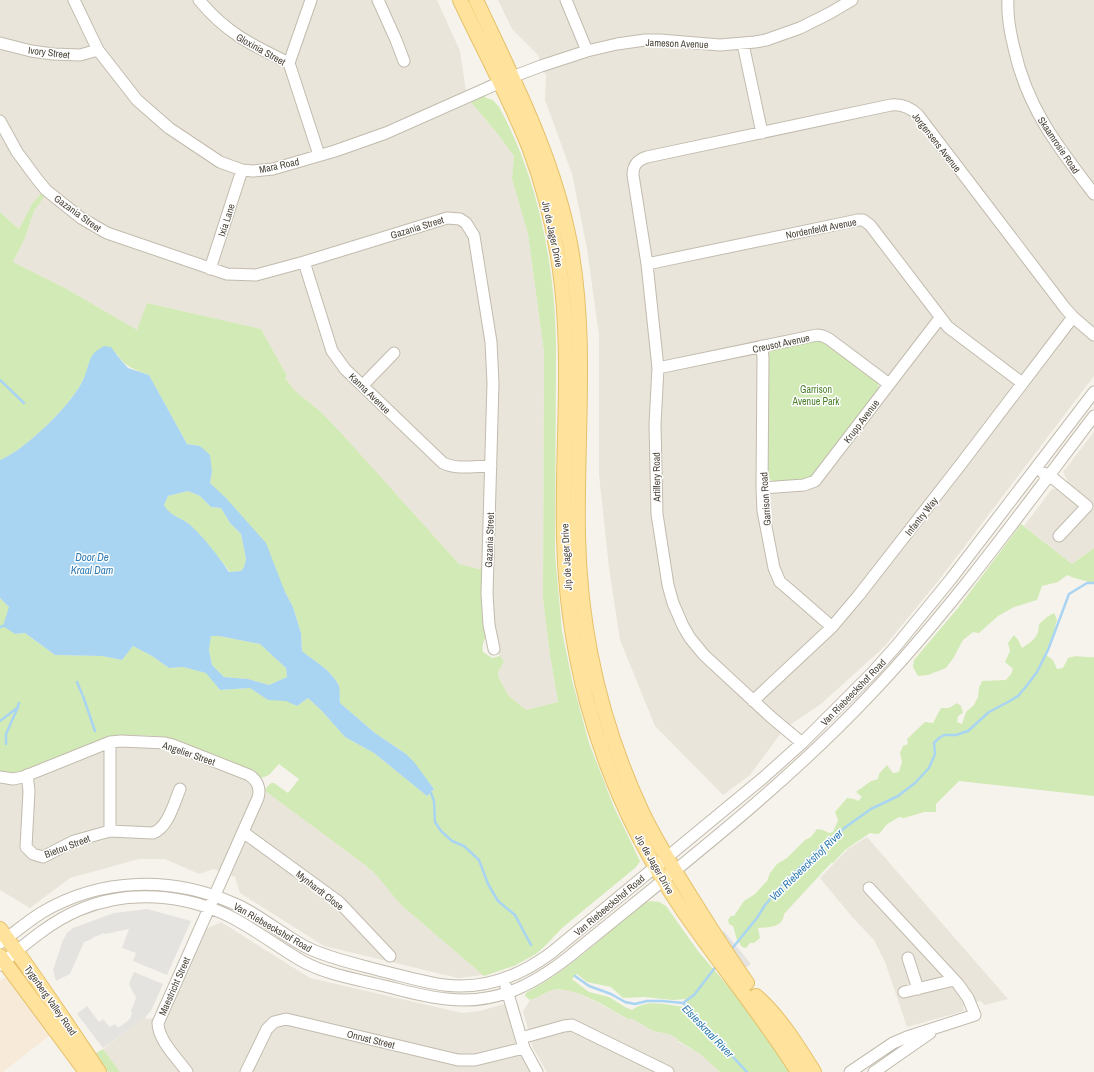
<svg xmlns="http://www.w3.org/2000/svg" width="1094" height="1072" viewBox="0 0 1094 1072" font-family="'Archivo Narrow',sans-serif">
<style>
.residential{fill:#eae5da;fill-rule:evenodd}
.commercial{fill:#f7ead8}
.green{fill:#d2eab5;fill-rule:evenodd}
.parking{fill:#e5e3e0}
.water{fill:#a9d4f2;fill-rule:evenodd}
.lines{fill:none;stroke-linecap:round;stroke-linejoin:round}
.stream{stroke:#a9d4f2;stroke-width:2.5}
.minor-casing{stroke:#c2bbae;stroke-width:13}
.major-casing{stroke:#e6c16a;stroke-width:16}
.minor{stroke:#fff;stroke-width:11}
.major{stroke:#ffe39c;stroke-width:14}
.labels{text-anchor:middle;stroke-width:3;stroke-linejoin:round;paint-order:stroke}
.street-label{font-size:10px;fill:#4b4439;stroke:#fff}
.park-label{font-size:10px;fill:#4a7f2a;stroke:#fff}
.water-label{font-size:11px;font-style:italic;fill:#2e7ab2;stroke:#fff}
</style>
<rect width="100%" height="100%" fill="#f6f3ec"/>
<path class="residential" d="M 0,0 L 437,0 L 460,51 L 467,98 L 497,133 L 514,156 L 512,179 L 528,234 L 544,352 L 543,599 L 550,655 L 558,702 L 526,710 L 508,695 L 498,676 L 498,673 L 504,661 L 494,649 L 479,569 L 459,564 L 320,411 L 291,388 L 285,377 L 287,376 L 261,329 L 147,303 L 138,331 L 65,288 L 13,262 L 25,238 L 34,211 L 47,191 L 45,189 L 32,204 L 19,229 L 0,212 Z
M 498,0 L 1094,0 L 1094,376 L 939,580 L 884,647 L 821,704 L 784,729 L 750,775 L 723,795 L 655,726 L 620,640 L 609,568 L 599,475 L 599,335 L 587,249 L 572,174 L 545,100 L 546,76 L 538,55 L 512,29 ZM 763,346 L 889,383 L 803,485 L 762,487 Z
M 1094,432 L 1094,548 L 1072,564 L 1024,526 L 1052,489 L 1058,489 L 1059,490 L 1058,491 L 1065,496 L 1071,488 L 1067,484 L 1068,482 L 1063,472 Z
M 173,744 L 259,786 L 365,865 L 370,871 L 372,870 L 401,905 L 483,975 L 458,978 L 324,946 L 240,893 L 235,877 L 214,869 L 199,874 L 165,859 L 139,859 L 70,878 L 30,908 L 0,890 L 0,776 L 8,778 L 98,746 Z
M 867,837 L 1008,999 L 985,1005 L 980,1001 L 963,1005 L 964,1011 L 907,1027 L 885,962 L 874,940 L 853,918 L 820,878 L 848,849 Z
M 221,922 L 310,978 L 462,1013 L 480,1011 L 511,1002 L 538,1072 L 120,1072 L 103,1049 L 145,1016 L 147,1019 L 160,1017 L 202,927 L 206,929 Z
M 553,990 L 567,990 L 574,992 L 591,999 L 629,1020 L 631,1018 L 653,1031 L 669,1034 L 678,1039 L 677,1041 L 700,1054 L 720,1072 L 547,1072 L 533,1048 L 523,1011 L 530,1000 Z"/>
<path class="commercial" d="M 4,978 L 8,978 L 50,1035 L 3,1072 L 0,1072 L 0,981 Z"/>
<path class="green" d="M 485,96 L 486,98 L 493,100 L 499,107 C 538,177 555,266 556,345 L 555,555 L 562,631 L 572,680 L 589,743 L 614,807 L 640,861 L 639,863 L 635,868 L 562,928 L 547,944 L 536,954 L 514,966 L 484,976 L 401,905 L 372,870 L 371,871 L 365,865 L 264,790 L 271,783 L 274,783 L 288,793 L 299,779 L 279,764 L 269,775 L 261,778 L 255,773 L 248,769 L 172,739 L 158,736 L 128,735 L 103,739 L 18,773 L 13,774 L 0,771 L 0,598 L 9,607 L 15,634 L 25,633 L 55,655 L 102,656 L 122,660 L 133,646 L 152,656 L 169,668 L 183,667 L 207,673 L 220,690 L 250,688 L 268,700 L 286,700 L 297,706 L 308,698 L 322,711 L 345,737 L 374,753 L 427,796 L 434,789 L 406,754 L 375,733 L 340,703 C 339,698 340,689 338,684 C 330,669 314,661 302,651 L 301,633 L 293,607 L 285,592 L 242,517 L 210,483 L 212,472 L 200,446 L 187,444 L 149,375 C 136,370 124,367 117,354 L 94,353 C 90,363 87,373 82,382 C 70,406 25,450 0,460 L 0,212 L 19,229 L 32,204 L 43,191 L 46,194 L 34,211 L 25,238 L 13,262 L 65,288 L 137,330 L 147,303 L 261,329 L 287,376 L 285,378 L 295,391 L 320,411 L 341,433 L 459,564 L 479,569 L 484,569 L 487,631 C 486,640 481,643 483,652 L 492,658 L 500,656 L 504,661 L 498,673 L 498,676 L 508,695 L 526,710 L 558,702 L 550,655 L 543,599 L 544,352 L 528,234 L 512,179 L 514,156 L 497,133 L 469,100 Z
M 816,340 L 823,341 L 878,382 L 879,390 L 815,475 L 809,479 L 773,482 L 767,476 L 768,354 L 772,350 Z
M 188,491 L 200,496 L 211,507 L 221,508 L 230,523 L 241,534 L 246,559 L 244,567 L 241,571 L 230,572 L 223,563 L 188,523 L 168,512 L 164,505 L 168,496 Z
M 1021,524 L 1072,564 L 1094,548 L 1094,583 L 1074,578 L 1067,575 L 1058,582 L 1042,586 L 1037,600 L 1014,607 L 998,616 L 979,633 L 973,632 L 963,640 L 954,657 L 946,668 L 928,675 L 918,676 L 913,667 L 914,660 L 958,608 Z
M 1054,613 L 1057,620 L 1051,642 L 1045,654 L 1053,660 L 1057,669 L 1063,668 L 1068,658 C 1078,654 1083,658 1094,657 L 1094,796 L 959,781 L 936,804 L 936,812 L 924,812 L 904,818 L 899,817 L 886,825 L 880,833 L 877,834 L 870,833 L 845,850 L 833,863 L 831,863 L 784,914 C 783,928 769,927 758,928 L 760,938 L 754,943 L 750,943 L 746,948 L 742,947 L 737,940 L 733,926 L 729,924 L 728,920 L 731,916 L 734,916 L 744,901 L 755,894 L 767,881 L 770,873 L 777,864 L 787,858 L 805,840 L 811,837 L 817,829 L 823,830 L 829,833 L 833,832 L 838,820 L 835,812 L 847,798 L 854,799 L 858,801 L 862,797 L 856,792 L 871,781 L 878,779 L 879,774 L 887,765 L 893,773 L 899,772 L 902,762 L 900,753 L 903,746 L 908,744 L 907,739 L 925,722 L 933,723 L 941,708 L 949,708 L 957,703 L 961,706 L 963,713 L 958,716 L 957,722 L 962,724 L 966,712 L 974,705 L 978,697 L 979,688 L 982,681 L 1006,680 L 1011,674 L 1013,669 L 1005,662 L 1010,651 L 1008,643 L 1014,635 L 1018,640 L 1022,648 C 1032,641 1039,638 1039,624 L 1047,617 Z
M 211,635 L 219,636 L 260,644 L 286,668 L 287,677 L 269,685 L 248,679 L 224,677 L 212,665 L 209,650 Z
M 651,901 L 659,902 L 666,906 L 698,951 L 743,1004 L 792,1072 L 720,1072 L 700,1054 L 677,1040 L 678,1039 L 669,1034 L 653,1031 L 631,1018 L 630,1020 C 609,1009 576,986 553,990 C 546,992 537,998 530,1000 L 525,996 L 526,993 C 569,970 605,935 643,903 ZM 577,974 L 587,982 L 611,987 L 623,998 L 644,997 L 673,1000 L 685,999 L 688,1005 L 686,1007 C 667,1005 648,998 632,1010 L 625,1007 L 609,997 L 589,992 L 572,979 Z
M 103,1049 L 120,1072 L 108,1072 L 96,1053 Z"/>
<path class="parking" d="M 147,909 L 191,921 L 167,975 L 133,961 L 136,953 L 122,948 L 129,929 L 105,934 L 104,933 L 92,938 L 90,940 L 84,942 L 70,974 L 56,981 L 53,970 L 63,940 L 67,933 L 73,928 L 114,913 Z
M 724,931 L 751,964 L 744,969 L 720,934 Z
M 134,972 L 163,984 L 151,1011 L 145,1017 L 103,1048 L 77,1014 L 87,1006 L 99,1022 L 103,1019 L 110,1027 L 115,1024 L 118,1028 L 130,1019 L 132,1013 L 131,1011 L 136,998 L 129,984 Z"/>
<path class="water" d="M 104,346 L 111,347 L 120,359 L 128,368 L 149,375 L 187,444 L 200,446 L 210,455 L 212,472 L 210,483 L 226,498 L 266,543 L 285,592 L 293,607 L 301,633 L 302,651 C 314,661 330,669 338,684 C 341,689 339,698 340,703 L 375,733 L 406,754 L 414,762 L 434,789 L 427,796 L 374,753 L 345,737 L 322,711 L 308,698 L 297,706 L 286,701 L 268,700 L 250,688 L 220,690 L 206,673 L 183,667 L 169,668 L 152,656 L 133,646 L 122,660 L 102,656 L 55,655 L 25,633 L 15,634 L 3,626 L 9,607 L 0,598 L 0,460 C 25,450 70,406 82,382 C 87,374 88,360 94,353 C 96,351 101,348 104,346 ZM 188,491 L 200,496 L 211,507 L 221,508 L 230,523 L 241,534 L 246,559 L 244,567 L 241,571 L 229,572 C 220,558 202,535 189,524 C 180,517 170,516 164,505 L 168,496 ZM 211,636 L 219,636 L 260,644 L 286,668 L 287,677 L 269,685 L 248,679 L 224,677 L 212,665 L 209,650 Z"/>
<g class="lines">
<path class="stream" d="M 0,380 L 24,403
M 0,627 L 3,626
M 77,682 L 82,694
M 83,696 L 95,731
M 18,705 L 19,703
M 0,721 L 17,708
M 6,744 L 6,734 L 18,707
M 431,793 L 434,801 L 435,822 L 441,831 L 452,841 L 464,846 L 479,860 L 488,884 L 498,901 L 515,915 L 531,945
M 730,951 L 757,918 L 765,905 L 785,882 L 818,850 L 847,826 L 871,809 L 898,796 L 915,783 L 929,768 L 935,754 L 934,743 L 939,738 L 944,735 L 956,735 L 968,731 L 989,712 L 1008,702 L 1018,696 L 1028,684 L 1037,672 L 1048,650 L 1069,594 L 1087,583 L 1094,583
M 575,976 L 589,986 L 611,994 L 625,1002 L 635,1004 L 647,1001 L 662,1001 L 683,1003 L 747,1072
M 683,1003 L 694,995 L 717,965"/>
<g class="minor-casing">
<path id="minor" d="M 74,0 L 98,50 L 137,100 L 169,128 L 220,162 L 242,170 L 253,171 L 273,169 L 335,151 L 386,133 L 512,77 L 541,66 L 587,51 L 617,44 L 645,40 L 660,40 L 720,45 L 755,42 L 766,40 L 800,28 L 830,13 L 852,0
M 199,0 C 226,33 252,45 289,63 L 319,155
M 378,0 L 396,40 L 404,61
M 566,0 L 587,51
M 1008,0 C 1007,16 1010,32 1014,48 C 1027,108 1058,147 1094,194
M 0,43 L 31,51 L 53,54 L 80,55 L 98,50
M 743,44 L 762,133
M 289,63 L 311,0
M 0,121 L 17,152 L 37,179 L 46,190 L 81,218 L 107,233 L 227,274 L 256,275 L 304,262 L 447,218 L 460,219 L 466,223 L 474,236 L 491,342 L 493,383 L 487,594 L 489,625 L 494,649
M 304,262 L 332,351 L 345,369 L 443,463 C 457,470 475,466 491,466
M 647,264 L 858,220 L 863,220 L 870,225 L 948,327 L 1022,383
M 210,269 L 242,170
M 762,346 L 763,358 L 762,488 L 763,511 L 774,568 L 780,582 L 785,586 L 832,627
M 658,368 L 817,335 L 823,336 L 829,339 L 889,384
M 363,385 L 394,353
M 1043,473 L 1049,475 L 1087,506 L 1059,536
M 762,488 L 804,485 L 815,481 L 940,318
M 753,701 L 832,627 L 859,595 L 961,464 L 1073,317
M 802,743 L 771,717 L 704,655 L 690,638 L 683,626 L 673,603 L 668,585 L 657,514 L 655,424 L 658,368 L 647,264 L 633,175 C 633,165 637,160 647,157 L 891,105 C 902,104 910,107 918,115 L 1065,308 L 1073,317 L 1094,335
M 27,775 L 29,791 L 26,847 L 33,854 L 43,857 L 74,841 L 110,831 L 153,833 C 168,828 174,803 180,789
M 0,777 L 13,779 L 23,777 L 110,742 L 121,741 L 165,743 L 173,745 L 249,775 C 257,780 261,788 258,798 L 158,1023 C 158,1040 178,1059 187,1072
M 110,831 L 110,742
M 243,832 L 339,902 L 390,956
M 0,943 C 14,933 27,922 41,913 C 101,877 172,876 235,904 C 261,915 282,935 308,948 C 331,959 357,964 382,971 C 403,976 423,982 444,985 C 483,990 520,976 551,953 L 763,778 L 802,743 L 873,672 L 897,645 L 951,579 L 1094,392
M 908,958 L 918,989
M 0,965 C 24,945 50,922 79,910 C 127,889 185,894 231,917 C 256,930 278,947 302,961 C 325,974 355,979 380,985 C 402,990 424,997 447,999 C 496,1005 533,985 570,956 C 671,873 777,793 868,697 C 951,610 1021,512 1094,416
M 506,987 L 524,1048 L 537,1072
M 904,992 L 954,980
M 521,1038 L 564,1026 L 572,1025 L 668,1072
M 246,1072 L 267,1029 L 274,1022 L 286,1019 L 458,1060 L 475,1060 L 524,1048
M 850,1072 L 893,1043 L 907,1037 L 975,1015 L 968,998 L 958,984 L 869,888
M 874,1072 L 930,1033"/>
</g>
<g class="major-casing">
<path id="major" d="M 460,0 C 483,49 509,97 529,147 C 546,192 557,240 562,287 C 571,370 562,454 564,536 C 565,593 573,648 587,702 C 607,777 640,848 684,912 C 721,966 763,1016 798,1072
M 476,0 C 513,79 553,156 570,243 C 588,339 576,438 578,536 C 580,632 602,727 643,814 C 660,849 681,881 701,913 C 716,937 731,960 747,983
M 0,929 C 35,975 67,1024 99,1072
M 0,956 L 86,1072
M 756,996 C 780,1017 797,1045 814,1072"/>
</g>
<use href="#minor" class="minor"/>
<use href="#major" class="major"/>
</g>
<g class="labels">
<g class="street-label">
<text transform="translate(677 43) rotate(2)" y="4">Jameson Avenue</text>
<text transform="translate(261 49) rotate(29)" y="4">Gloxinia Street</text>
<text transform="translate(49 52) rotate(7)" y="4">Ivory Street</text>
<text transform="translate(937 142) rotate(52)" y="4">Jorgensens Avenue</text>
<text transform="translate(1059 145) rotate(56)" y="4">Skaamrosie Road</text>
<text transform="translate(279 165) rotate(-12)" y="4">Mara Road</text>
<text transform="translate(78 213) rotate(36)" y="4">Gazania Street</text>
<text transform="translate(226 220) rotate(-72)" y="4">Ixia Lane</text>
<text transform="translate(417 227) rotate(-17)" y="4">Gazania Street</text>
<text transform="translate(821 228) rotate(-11)" y="4">Nordenfeldt Avenue</text>
<text transform="translate(553 234) rotate(78)" y="4">Jip de Jager Drive</text>
<text transform="translate(781 343) rotate(-12)" y="4">Creusot Avenue</text>
<text transform="translate(370 393) rotate(44)" y="4">Kanna Avenue</text>
<text transform="translate(861 421) rotate(-53)" y="4">Krupp Avenue</text>
<text transform="translate(656 477) rotate(-91)" y="4">Artillery Road</text>
<text transform="translate(765 499) rotate(-94)" y="4">Garrison Road</text>
<text transform="translate(921 516) rotate(-52)" y="4">Infantry Way</text>
<text transform="translate(489 540) rotate(-88)" y="4">Gazania Street</text>
<text transform="translate(566 557) rotate(-93)" y="4">Jip de Jager Drive</text>
<text transform="translate(853 692) rotate(-46)" y="4">Van Riebeeckshof Road</text>
<text transform="translate(189 753) rotate(19)" y="4">Angelier Street</text>
<text transform="translate(67 846) rotate(-21)" y="4">Bietou Street</text>
<text transform="translate(655 864) rotate(60)" y="4">Jip de Jager Drive</text>
<text transform="translate(320 890) rotate(38)" y="4">Mynhardt Close</text>
<text transform="translate(609 905) rotate(-40)" y="4">Van Riebeeckshof Road</text>
<text transform="translate(273 927) rotate(30)" y="4">Van Riebeeckshof Road</text>
<text transform="translate(174 986) rotate(-66)" y="4">Maestricht Street</text>
<text transform="translate(51 1000) rotate(55)" y="4">Tygerberg Valley Road</text>
<text transform="translate(371 1039) rotate(14)" y="4">Onrust Street</text>
</g>
<g class="park-label">
<text x="816" y="393">Garrison<tspan x="816" dy="12">Avenue Park</tspan></text>
</g>
<g class="water-label">
<text x="92" y="561">Door De<tspan x="92" dy="13">Kraal Dam</tspan></text>
<text transform="translate(806 865) rotate(-44)" y="4">Van Riebeeckshof River</text>
<text transform="translate(708 1031) rotate(46)" y="4">Elsieskraal River</text>
</g>
</g>
</svg>
